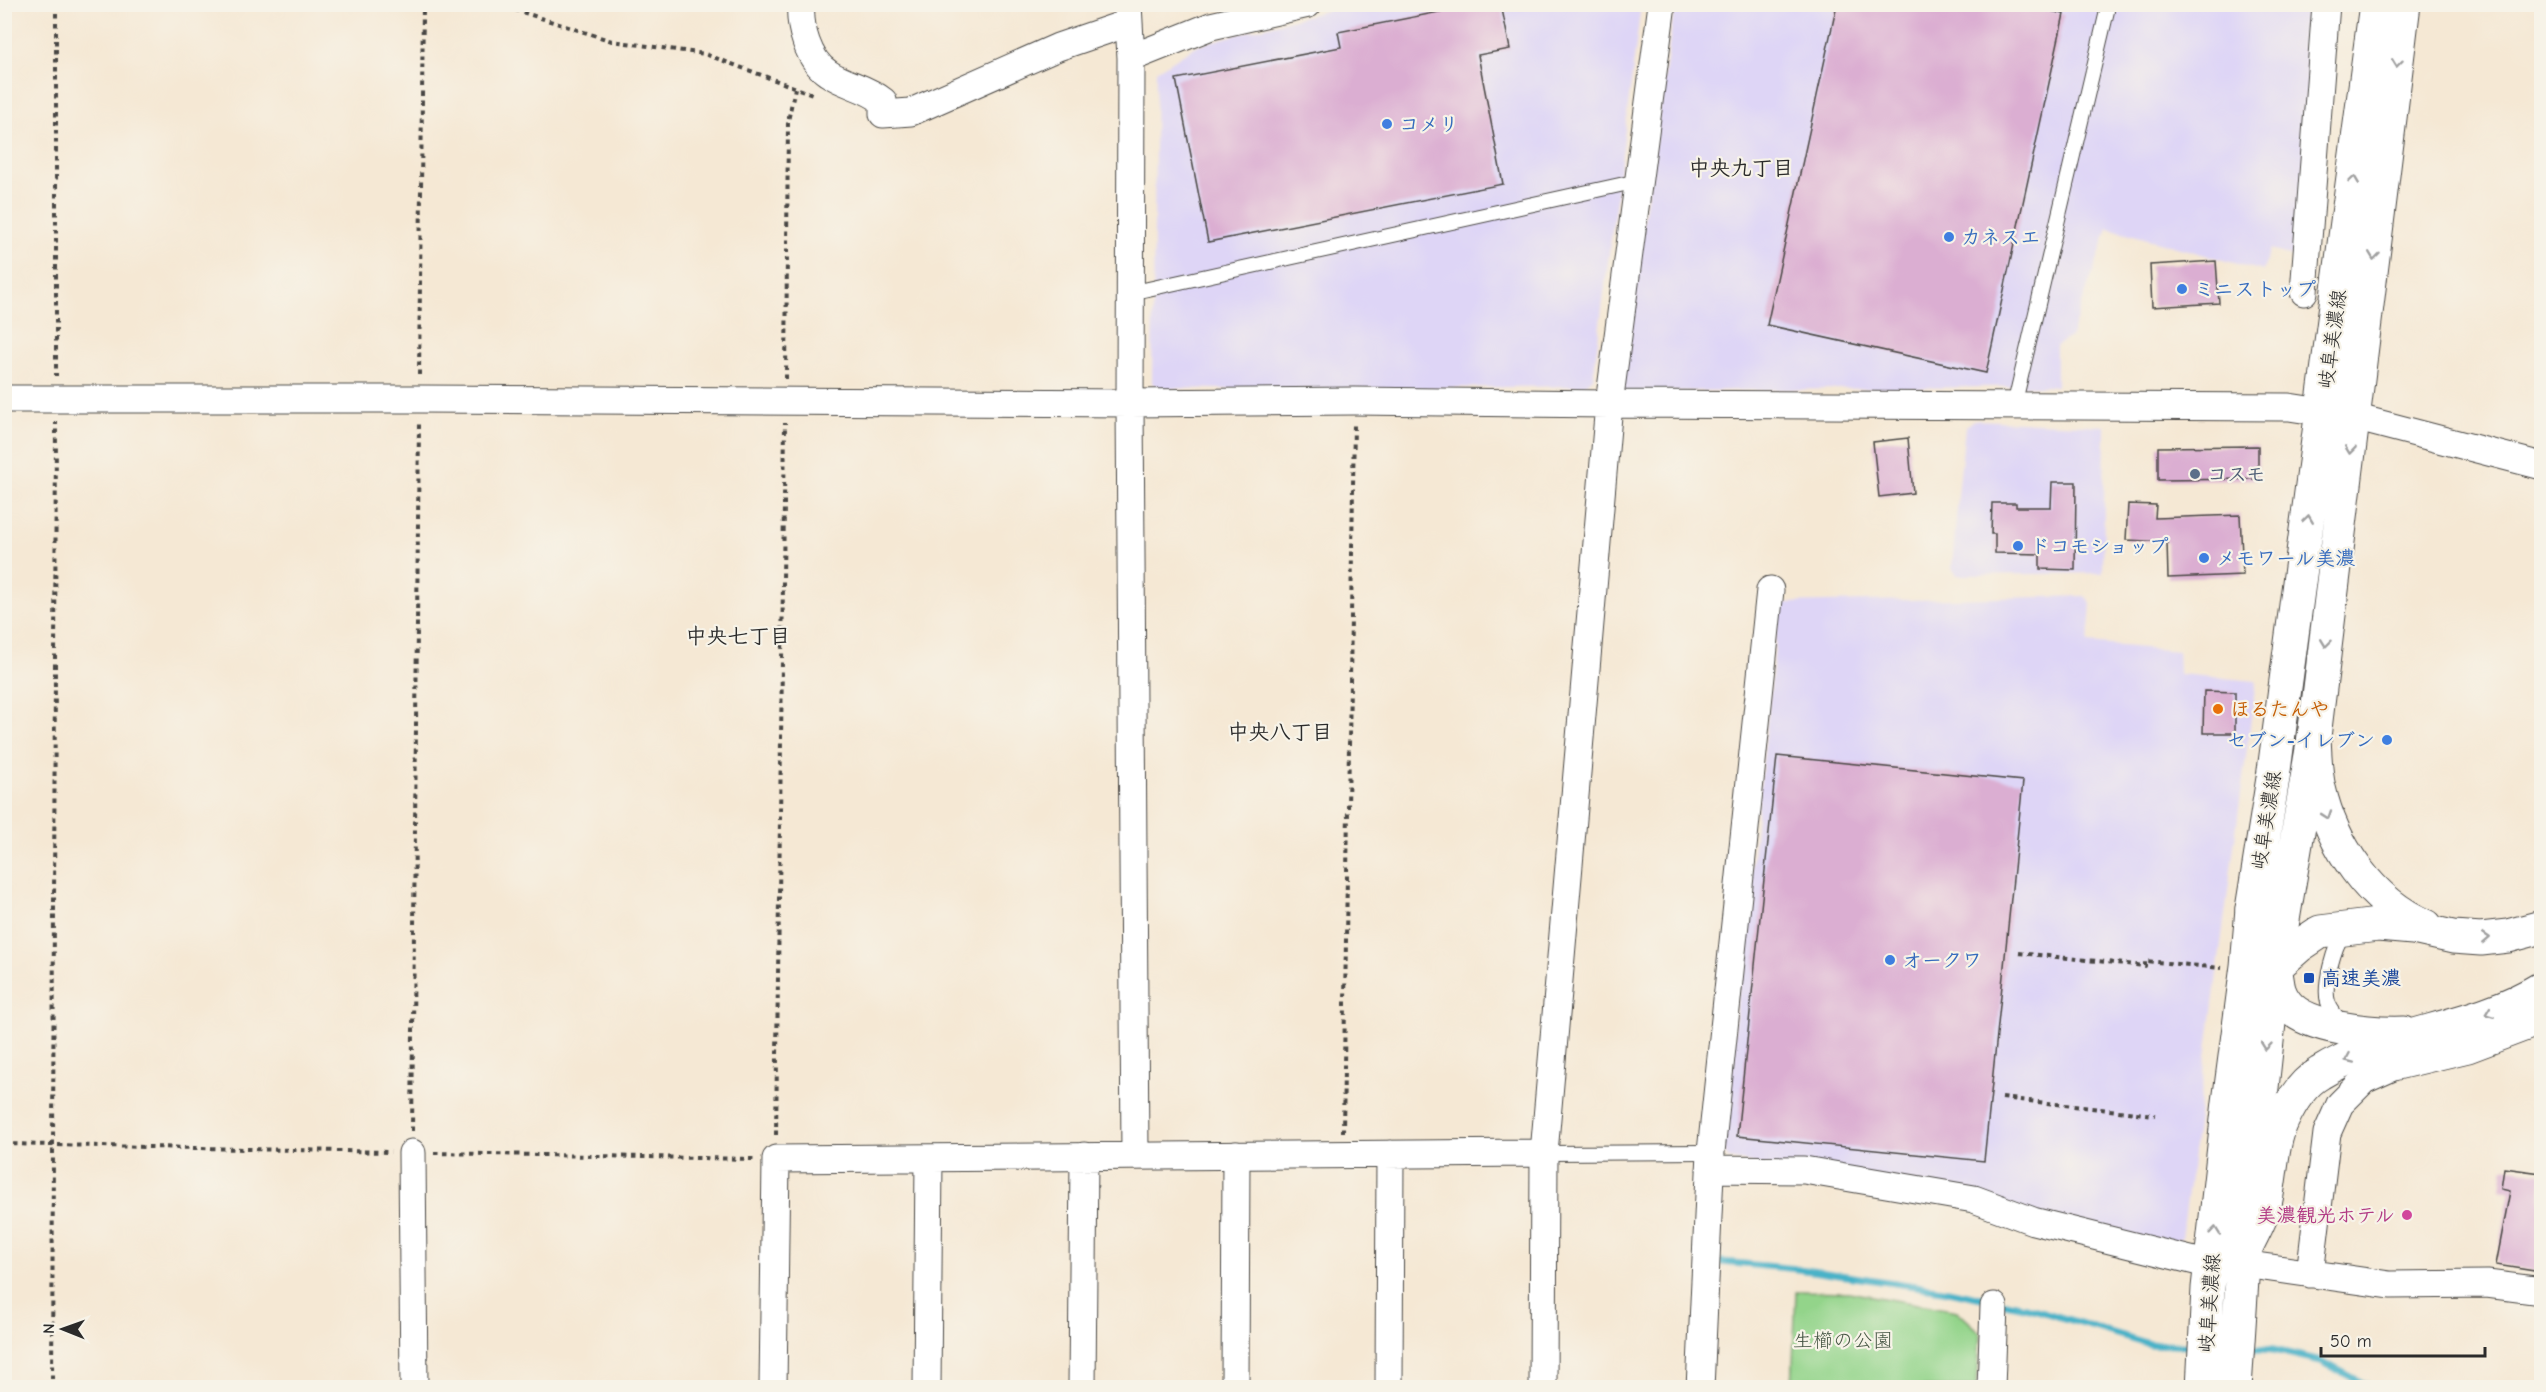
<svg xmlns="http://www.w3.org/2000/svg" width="2546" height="1392" viewBox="0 0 2546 1392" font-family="'Comic Neue','Klee One',sans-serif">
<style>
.built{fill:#ded5f6}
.green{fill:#93d48a;stroke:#5f805a;stroke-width:1.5}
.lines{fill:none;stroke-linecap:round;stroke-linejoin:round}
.stream{stroke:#4ab2c8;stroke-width:7}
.building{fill:#dbaed2}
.lane-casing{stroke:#494744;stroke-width:16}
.street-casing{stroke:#494744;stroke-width:29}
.primary-casing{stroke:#494744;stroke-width:35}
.highway-casing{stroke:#494744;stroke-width:35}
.path{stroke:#494744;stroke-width:4;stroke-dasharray:4.5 4.5;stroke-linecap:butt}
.lane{stroke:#fff;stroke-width:14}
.street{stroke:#fff;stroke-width:27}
.primary{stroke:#fff;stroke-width:33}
.highway{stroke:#fff;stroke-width:33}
.oneway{stroke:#a0a0a0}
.shop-dot{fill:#3f7fe0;stroke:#f7f3e8;stroke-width:2}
.service-dot{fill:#5c6f8a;stroke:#f7f3e8;stroke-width:2}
.food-dot{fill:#e8710a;stroke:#f7f3e8;stroke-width:2}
.transit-dot{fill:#1a4fb4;stroke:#f7f3e8;stroke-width:2}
.hotel-dot{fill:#d1479c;stroke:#f7f3e8;stroke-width:2}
.labels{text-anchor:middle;stroke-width:4.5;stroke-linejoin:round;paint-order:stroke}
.shop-label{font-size:20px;font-weight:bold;fill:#366cbe;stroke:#f7f3e8;text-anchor:start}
.street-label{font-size:20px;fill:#2b2b2b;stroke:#f7f3e8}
.service-label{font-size:20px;font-weight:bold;fill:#4e5e75;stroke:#f7f3e8;text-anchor:start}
.food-label{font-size:20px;font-weight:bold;fill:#c56008;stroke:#f7f3e8;text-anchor:start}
.transit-label{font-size:20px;font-weight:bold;fill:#164399;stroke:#f7f3e8;text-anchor:start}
.hotel-label{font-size:20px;font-weight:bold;fill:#b23c85;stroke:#f7f3e8;text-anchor:end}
.park-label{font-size:20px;fill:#455543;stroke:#f7f3e8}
.neighbourhood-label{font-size:21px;font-weight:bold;fill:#2b2b2b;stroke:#f7f3e8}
</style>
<rect width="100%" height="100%" fill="#f7f3e8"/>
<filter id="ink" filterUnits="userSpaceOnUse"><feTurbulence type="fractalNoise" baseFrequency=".0167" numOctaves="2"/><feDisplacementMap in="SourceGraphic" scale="12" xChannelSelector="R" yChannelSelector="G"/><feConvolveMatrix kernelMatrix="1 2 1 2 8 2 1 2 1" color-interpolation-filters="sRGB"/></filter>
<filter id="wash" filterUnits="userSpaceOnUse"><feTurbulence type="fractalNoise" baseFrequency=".008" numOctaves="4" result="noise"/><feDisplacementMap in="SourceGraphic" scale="24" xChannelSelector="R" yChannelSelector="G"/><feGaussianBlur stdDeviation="1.35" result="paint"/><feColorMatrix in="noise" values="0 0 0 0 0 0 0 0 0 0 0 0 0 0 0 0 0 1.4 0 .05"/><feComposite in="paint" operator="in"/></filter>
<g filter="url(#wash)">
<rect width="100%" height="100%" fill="#f5e8d4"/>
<path class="built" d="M 1359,5 L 1641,5 L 1593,378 L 1584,386 L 1279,390 L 1158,388 L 1152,383 L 1156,71 L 1198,45 L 1340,7 Z
M 1675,5 L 2316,5 L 2298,259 L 2270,249 L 2263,271 L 2108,228 L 2071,336 L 2056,346 L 2056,386 L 1619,392 Z
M 1974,420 L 2105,426 L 2103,573 L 1957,575 L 1952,568 L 1958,496 L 1965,427 Z
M 2085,596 L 2091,603 L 2088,643 L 2178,651 L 2179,674 L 2256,681 L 2182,1237 L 2173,1245 L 1728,1159 L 1722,1146 L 1779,610 L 1784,603 Z"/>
<path class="green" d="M 1796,1291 L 1849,1292 L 1957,1311 L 1980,1332 L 1977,1387 L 1792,1388 Z"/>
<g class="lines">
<path class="stream" d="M 1722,1262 L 1798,1269 L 1943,1290 L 2030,1308 L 2150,1344 L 2197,1346
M 2247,1348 L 2274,1350 L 2321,1361 L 2372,1388"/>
</g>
<g id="blocks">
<path class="building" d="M 1479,4 L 1501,4 L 1510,49 L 1478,55 L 1503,184 L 1208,242 L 1176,79 L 1341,47 L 1338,32 Z
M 1837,4 L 2019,4 L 2064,14 L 1986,373 L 1767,325 Z
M 2216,261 L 2219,303 L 2152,307 L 2150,265 Z
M 1908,438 L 1913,493 L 1879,497 L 1873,442 Z
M 2258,446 L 2258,479 L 2158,480 L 2158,447 Z
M 2052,482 L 2076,482 L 2075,570 L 2040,569 L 2040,554 L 1995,553 L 1995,534 L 1991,534 L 1992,503 L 2016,503 L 2016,507 L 2051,507 Z
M 2128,504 L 2156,505 L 2155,518 L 2240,515 L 2243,575 L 2168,578 L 2167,542 L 2126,540 Z
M 2204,691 L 2235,692 L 2235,733 L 2203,733 Z
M 1777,756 L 2023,781 L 1984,1161 L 1737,1136 Z
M 2504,1168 L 2541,1173 L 2541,1272 L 2496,1265 L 2510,1191 L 2501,1189 Z"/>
</g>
</g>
<g filter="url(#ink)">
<use href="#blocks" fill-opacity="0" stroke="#494744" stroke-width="1.5"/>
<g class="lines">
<g class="lane-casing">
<path id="lane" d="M 1130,293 L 1638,181
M 2014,406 L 2107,11
M 2341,1023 C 2337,1017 2330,1009 2328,1002 C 2323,985 2334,947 2344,932
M 1544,1153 L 1711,1152"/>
</g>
<g class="street-casing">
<path id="street" d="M 801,4 C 799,27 808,60 828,73 C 845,85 866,87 883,101 L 883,114 L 911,112 L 1058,47 L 1128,23
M 1128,4 L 1131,58 L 1130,403 L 1135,1156
M 1131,58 L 1211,26 L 1308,4
M 2304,292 L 2326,4
M 4,399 L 419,399 L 1130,403 L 1354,401 L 1609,404 L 2289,407 L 2354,417 L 2542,466
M 412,1153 L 414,1388
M 1710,1169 L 1804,1170 L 1974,1199 L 2033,1221 L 2211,1265
M 2243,1264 L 2390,1285 L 2487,1284 L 2542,1291
M 2310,1274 L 2327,1133 L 2340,1104 L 2364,1080 L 2393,1067 L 2468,1049 L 2542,1021
M 773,1388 L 776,1159 L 1544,1153
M 927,1388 L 929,1158
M 1082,1388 L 1084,1156
M 1235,1388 L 1236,1155
M 1389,1388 L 1390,1154
M 1543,1388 L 1544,1153 L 1609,404 L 1662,4
M 1700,1388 L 1711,1152 L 1770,590
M 1991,1388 L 1994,1306"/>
</g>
<g class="primary-casing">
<path id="primary" d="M 2203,1388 L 2208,1288 L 2229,1102 L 2247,966 L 2252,909 L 2273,778 L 2376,4
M 2235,1388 L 2243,1264 L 2275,967 L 2314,737 L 2404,4"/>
</g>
<g class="highway-casing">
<path id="highway" d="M 2314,737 C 2315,753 2315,771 2319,788 C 2332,845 2370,902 2426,926
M 2252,909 C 2254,919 2255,931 2259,940 C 2263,949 2269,956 2273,965 C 2280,978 2274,987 2286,1003 C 2305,1029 2374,1034 2404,1033
M 2238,1041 L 2252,1007 L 2275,967 L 2299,946 L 2320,932 L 2378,925 L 2413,928 L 2453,937 L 2481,939 L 2508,936 L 2542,927
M 2245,1250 C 2251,1236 2260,1222 2264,1208 C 2272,1179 2270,1146 2283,1119 C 2291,1102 2304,1082 2320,1073 C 2388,1031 2474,1030 2542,988"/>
</g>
<path class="path" d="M 56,4 L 56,376
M 497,4 L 612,41 L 705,54 L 815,95
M 419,375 L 423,4
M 786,379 L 788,121 L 795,88
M 2019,953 L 2145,966 L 2145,961 L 2222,968
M 2002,1098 L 2155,1115
M 412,1131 L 419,422
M 1343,1132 L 1354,423
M 776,1135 L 785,423
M 4,1144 L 391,1152
M 434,1153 L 754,1159
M 52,1388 L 56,422"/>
<use href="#lane" class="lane"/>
<use href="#street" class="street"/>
<use href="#primary" class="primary"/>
<use href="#highway" class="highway"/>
</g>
<defs><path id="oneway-chevron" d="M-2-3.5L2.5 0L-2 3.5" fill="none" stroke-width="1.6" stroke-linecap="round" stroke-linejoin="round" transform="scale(1.5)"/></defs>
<g class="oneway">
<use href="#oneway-chevron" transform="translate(2397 63) rotate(97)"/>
<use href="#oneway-chevron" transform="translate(2354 180) rotate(-82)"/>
<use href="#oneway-chevron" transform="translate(2374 256) rotate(97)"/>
<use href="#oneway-chevron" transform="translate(2350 450) rotate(97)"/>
<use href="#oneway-chevron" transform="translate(2308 519) rotate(-82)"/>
<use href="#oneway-chevron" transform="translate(2326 643) rotate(97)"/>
<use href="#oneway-chevron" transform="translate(2327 815) rotate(71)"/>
<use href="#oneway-chevron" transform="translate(2486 938) rotate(-3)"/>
<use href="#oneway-chevron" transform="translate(2489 1013) rotate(159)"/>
<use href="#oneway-chevron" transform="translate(2266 1046) rotate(96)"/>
<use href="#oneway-chevron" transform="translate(2349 1059) rotate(156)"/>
<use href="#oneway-chevron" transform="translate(2215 1231) rotate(-84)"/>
</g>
</g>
<g class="shop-dot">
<circle cx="1387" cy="124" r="6"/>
<circle cx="1949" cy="237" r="6"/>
<circle cx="2182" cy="289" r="6"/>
<circle cx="2018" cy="546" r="6"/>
<circle cx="2204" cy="558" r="6"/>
<circle cx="2387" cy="740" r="6"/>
<circle cx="1890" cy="960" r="6"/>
</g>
<circle class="service-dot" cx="2195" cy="474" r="6"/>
<circle class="food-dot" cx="2218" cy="709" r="6"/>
<rect class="transit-dot" x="2303" y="972" width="12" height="12" rx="3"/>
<circle class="hotel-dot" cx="2407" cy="1215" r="6"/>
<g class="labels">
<g class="shop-label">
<text x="1399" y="131">コメリ</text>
<text x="1961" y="244">カネスエ</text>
<text x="2194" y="296">ミニストップ</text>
<text x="2030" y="553">ドコモショップ</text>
<text x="2216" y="565">メモワール美濃</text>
<text x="2375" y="747" text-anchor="end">セブン-イレブン</text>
<text x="1902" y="967">オークワ</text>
</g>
<g class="street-label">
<text transform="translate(2332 339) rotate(-82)" y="7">岐阜美濃線</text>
<text transform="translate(2266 820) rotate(-81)" y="7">岐阜美濃線</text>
<text transform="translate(2209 1303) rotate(-86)" y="7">岐阜美濃線</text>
</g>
<g class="service-label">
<text x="2207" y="481">コスモ</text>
</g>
<g class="food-label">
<text x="2230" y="716">ほるたんや</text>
</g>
<g class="transit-label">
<text x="2321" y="985">高速美濃</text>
</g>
<g class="hotel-label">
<text x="2395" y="1222">美濃観光ホテル</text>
</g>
<g class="park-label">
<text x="1843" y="1347">生櫛の公園</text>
</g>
<g class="neighbourhood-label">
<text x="1741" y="175">中央九丁目</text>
<text x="738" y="643">中央七丁目</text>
<text x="1280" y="739">中央八丁目</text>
</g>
</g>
<rect width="2546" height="1392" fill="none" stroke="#f7f3e8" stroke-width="24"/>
<g transform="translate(63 1329) rotate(271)" stroke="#f7f3e8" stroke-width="4.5" paint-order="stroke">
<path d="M0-4.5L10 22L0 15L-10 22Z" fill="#2b2b2b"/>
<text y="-9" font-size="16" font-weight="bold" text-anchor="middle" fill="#2b2b2b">N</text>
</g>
<path d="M2321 1347v9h164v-9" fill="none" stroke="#2b2b2b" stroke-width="3"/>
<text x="2330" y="1347" font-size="18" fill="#2b2b2b" stroke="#f7f3e8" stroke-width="4.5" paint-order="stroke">50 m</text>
</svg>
